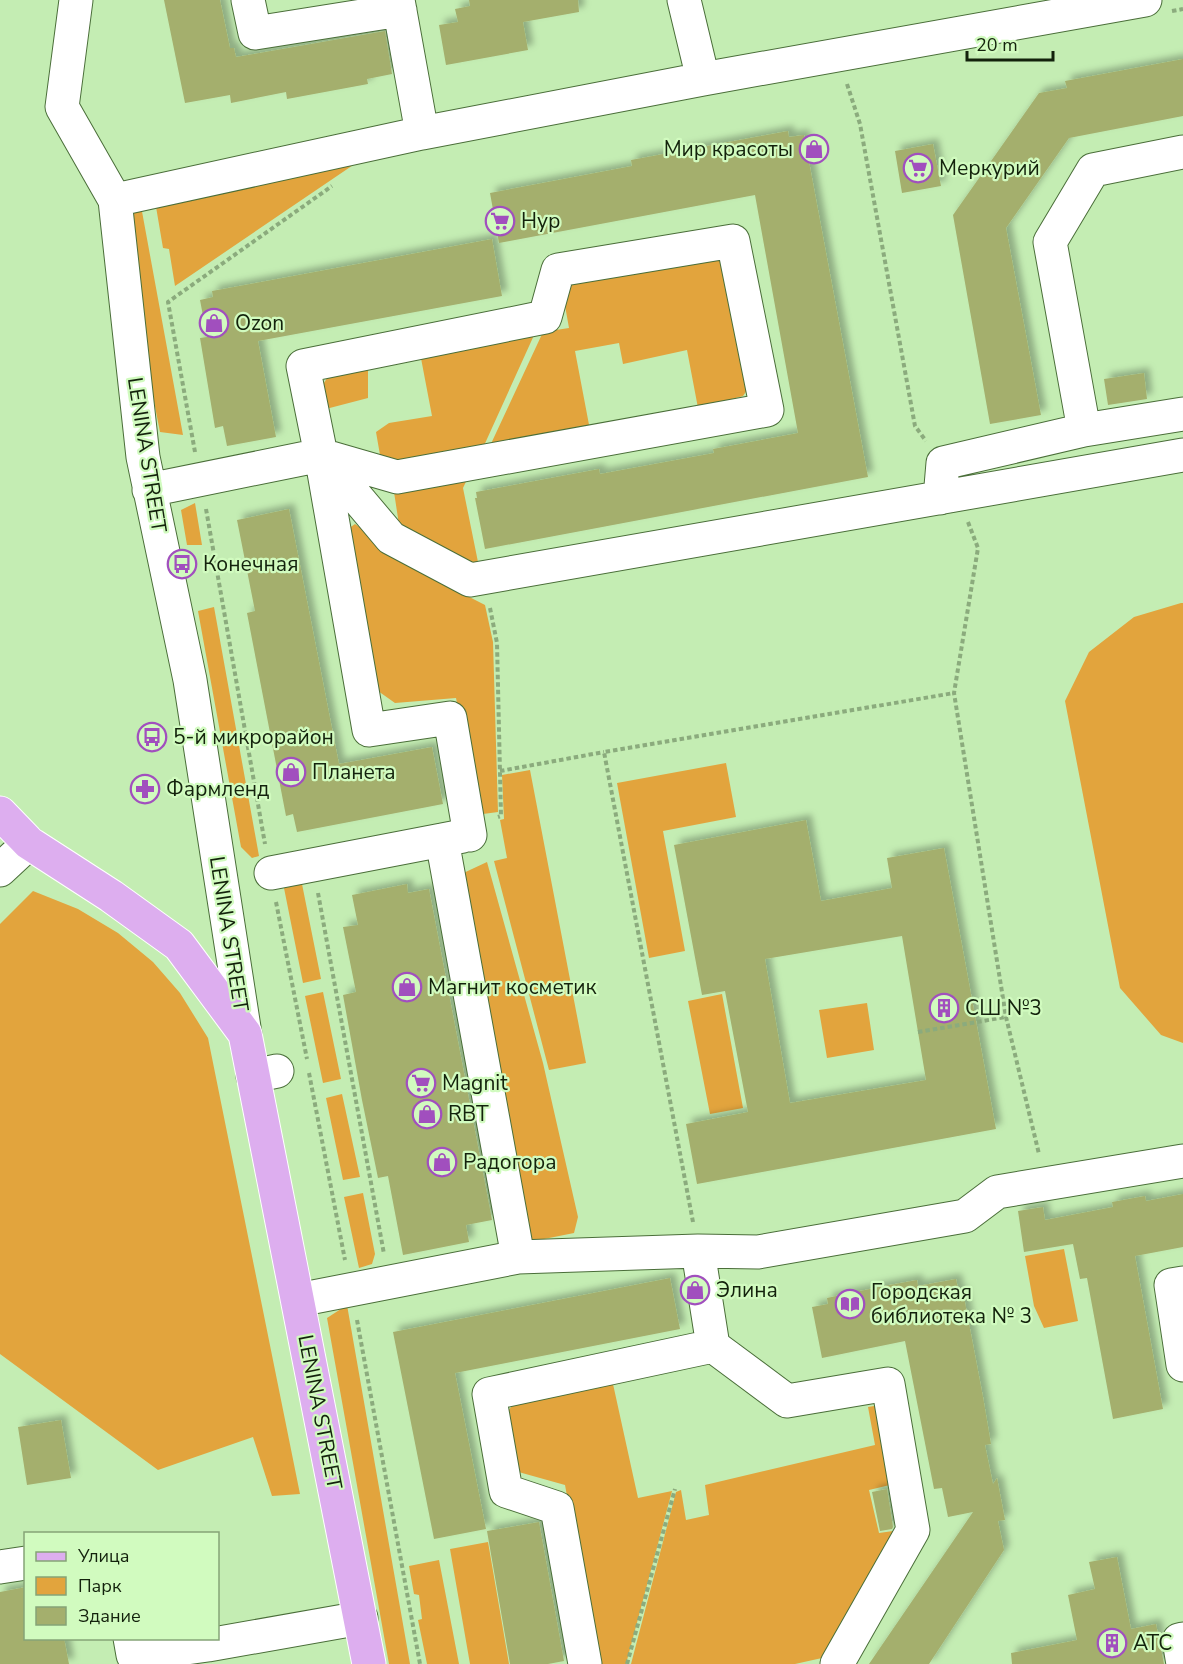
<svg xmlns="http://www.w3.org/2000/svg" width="1183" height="1664" viewBox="0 0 1183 1664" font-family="'Nunito Sans',sans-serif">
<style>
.green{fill:#e2a43d}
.building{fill:#a4af6d;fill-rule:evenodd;filter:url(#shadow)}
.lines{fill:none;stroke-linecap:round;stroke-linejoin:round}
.minor-casing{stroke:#4a6e39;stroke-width:35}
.major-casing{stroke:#fff;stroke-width:35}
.path{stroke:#8bab7d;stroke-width:4;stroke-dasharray:4.5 3;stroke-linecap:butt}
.minor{stroke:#fff;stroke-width:33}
.major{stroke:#ddaeef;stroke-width:33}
.labels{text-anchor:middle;stroke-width:4.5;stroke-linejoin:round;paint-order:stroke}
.poi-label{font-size:21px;fill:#13220c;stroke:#d1fbbf;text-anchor:start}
.street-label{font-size:21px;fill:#13220c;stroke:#d1fbbf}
</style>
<defs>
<filter id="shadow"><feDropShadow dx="5.5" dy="-5.5" stdDeviation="3" flood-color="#0004"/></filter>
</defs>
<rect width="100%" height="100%" fill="#c4edb3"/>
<path class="green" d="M 365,157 L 175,286 L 169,249 L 163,248 L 154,195 Z
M 141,206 L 183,435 L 160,432 L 121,234 L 130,208 Z
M 708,253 L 724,262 L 752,383 L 743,396 L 698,408 L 687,350 L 623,364 L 619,343 L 575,351 L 590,430 L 489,448 L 543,332 L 569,328 L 564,300 L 572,276 Z
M 535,333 L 482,450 L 404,465 L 388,461 L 380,455 L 376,432 L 389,423 L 432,416 L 420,353 Z
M 368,364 L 368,398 L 322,410 L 319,391 L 332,370 Z
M 471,471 L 463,488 L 479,567 L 400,531 L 394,492 Z
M 195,503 L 202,545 L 187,545 L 181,510 Z
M 355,524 L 430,577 L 485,605 L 493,642 L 498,812 L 483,814 L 476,801 L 456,698 L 395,703 L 371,686 L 342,533 Z
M 1181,603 L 1183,603 L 1183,1043 L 1161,1035 L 1120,988 L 1065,701 L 1089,652 L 1134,617 Z
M 214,607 L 259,856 L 252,858 L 241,847 L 198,611 Z
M 726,763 L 736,817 L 663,831 L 685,951 L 649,958 L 617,783 Z
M 530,770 L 586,1063 L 549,1070 L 494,861 L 507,858 L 500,820 L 504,819 L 502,775 Z
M 487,862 L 543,1063 L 578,1217 L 574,1233 L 524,1243 L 457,876 Z
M 302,884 L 321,979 L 303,983 L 284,888 Z
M 33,891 L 78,909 L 118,933 L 153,962 L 180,993 L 208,1038 L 300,1494 L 272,1496 L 253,1437 L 158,1470 L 0,1354 L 0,924 Z
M 323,992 L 341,1079 L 323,1083 L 305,996 Z
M 722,994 L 743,1108 L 710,1114 L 688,1001 Z
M 867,1003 L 874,1050 L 827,1058 L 819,1010 Z
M 342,1094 L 360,1177 L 343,1180 L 326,1098 Z
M 363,1193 L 375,1254 L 372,1264 L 359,1268 L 344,1197 Z
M 1064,1249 L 1078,1321 L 1044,1328 L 1034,1306 L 1025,1256 Z
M 347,1305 L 410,1664 L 389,1664 L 327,1318 Z
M 613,1384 L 638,1498 L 672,1491 L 626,1664 L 598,1664 L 565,1485 L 515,1471 L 504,1416 L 515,1402 Z
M 880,1405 L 894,1484 L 869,1490 L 879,1533 L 900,1530 L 890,1556 L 822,1658 L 795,1664 L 631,1664 L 676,1492 L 681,1490 L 686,1520 L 709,1515 L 705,1485 L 875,1445 L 868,1407 Z
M 488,1542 L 509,1664 L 470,1664 L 450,1549 Z
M 439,1560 L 459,1664 L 427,1664 L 418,1620 L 422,1619 L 419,1595 L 414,1594 L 409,1566 Z"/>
<path class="building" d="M 164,0 L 220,0 L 230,48 L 234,48 L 236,57 L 385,31 L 392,74 L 367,79 L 368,84 L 287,99 L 286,92 L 231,103 L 230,95 L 185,103 Z
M 469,0 L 578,0 L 579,12 L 523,22 L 528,50 L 446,65 L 439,25 L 458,22 L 455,9 L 470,6 Z
M 1183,59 L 1183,116 L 1069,138 L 1006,228 L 1041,415 L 990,424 L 953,215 L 1039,93 L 1067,88 L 1065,81 Z
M 788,131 L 789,137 L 804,135 L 868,477 L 485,549 L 475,498 L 477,498 L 476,492 L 599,469 L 600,474 L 714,453 L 713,449 L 798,433 L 755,195 L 499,243 L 490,193 L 632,166 L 631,160 Z
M 933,144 L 941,186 L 902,193 L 895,151 Z
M 492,239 L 502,296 L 258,341 L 276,437 L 227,446 L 223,426 L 215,428 L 200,338 L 207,337 L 200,300 L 213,297 L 212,291 Z
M 1144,373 L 1147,399 L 1108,405 L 1104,379 Z
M 289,509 L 339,764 L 432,747 L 443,804 L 297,832 L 293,814 L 286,816 L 247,613 L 255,611 L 237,520 Z
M 806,820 L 821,901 L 892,888 L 887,858 L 944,848 L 996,1129 L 697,1184 L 686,1124 L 748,1112 L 725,991 L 702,995 L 674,845 ZM 902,936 L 926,1080 L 790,1103 L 765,959 Z
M 407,884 L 408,893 L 429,889 L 492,1220 L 466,1225 L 469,1242 L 403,1255 L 388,1176 L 378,1178 L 362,1100 L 343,995 L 356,992 L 343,927 L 358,925 L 352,895 Z
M 1183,1194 L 1183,1247 L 1135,1256 L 1163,1409 L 1113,1419 L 1087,1278 L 1080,1279 L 1073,1244 L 1024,1252 L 1018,1211 L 1043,1207 L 1045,1220 L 1113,1207 L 1112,1202 L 1145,1196 L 1146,1201 Z
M 670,1278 L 680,1329 L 455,1373 L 486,1529 L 434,1539 L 393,1332 Z
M 956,1279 L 959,1293 L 963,1292 L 983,1397 L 991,1444 L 985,1445 L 993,1484 L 997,1478 L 1005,1520 L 998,1521 L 1004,1550 L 929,1664 L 869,1664 L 973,1512 L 948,1517 L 942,1488 L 934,1489 L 905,1341 L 822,1358 L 812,1307 L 828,1304 L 827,1298 L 884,1286 L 917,1280 L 918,1286 Z
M 61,1420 L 71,1478 L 27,1485 L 18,1427 Z
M 887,1489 L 893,1527 L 892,1529 L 880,1531 L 872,1492 Z
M 539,1522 L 564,1661 L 548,1664 L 510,1664 L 487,1531 Z
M 1117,1557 L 1131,1629 L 1156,1624 L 1164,1664 L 1012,1664 L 1011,1653 L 1077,1640 L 1068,1595 L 1095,1589 L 1089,1562 Z
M 26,1587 L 26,1638 L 64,1638 L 69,1664 L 0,1664 L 0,1592 Z"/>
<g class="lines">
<g class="minor-casing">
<path id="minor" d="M 76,0 L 62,107 L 115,200 L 143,457 L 190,680 L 245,1034
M 248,0 L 255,33 L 400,10
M 398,0 L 422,133
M 684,0 L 703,79
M 115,200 L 422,133 L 703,79 L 1145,0
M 1084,430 L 1183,414
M 321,455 L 391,538 L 470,580 L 1183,455
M 149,490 L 321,455 L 397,477 L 767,410 L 733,241 L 558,270 L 545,317 L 303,366 L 321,455 L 369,730 L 450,718 L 470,835
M 940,498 L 943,463 L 1084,430 L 1050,242 L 1093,170 L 1183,152
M 442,840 L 518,1257
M 0,870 L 29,843
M 271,873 L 463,836
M 253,1076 L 277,1071
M 1183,1283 L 1171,1285 L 1183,1365
M 298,1300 L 518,1257 L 698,1251 L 758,1252 L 965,1216 L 997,1192 L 1183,1161
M 713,1346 L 787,1401 L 888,1384 L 913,1530 L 837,1664
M 0,1567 L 26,1563
M 130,1638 L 133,1655 L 208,1645 L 361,1618
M 585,1664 L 557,1508 L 506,1491 L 489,1394 L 713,1346 L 698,1251
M 1183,1664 L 1179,1640 L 1183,1639"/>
</g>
<g class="major-casing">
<path id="major" d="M 0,813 L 29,843 L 111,896 L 179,945 L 245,1034 L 369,1664"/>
</g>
<path class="path" d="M 1172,11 L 1183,9
M 847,84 L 860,124 L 915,426 L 926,441
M 195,452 L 168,302 L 332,186
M 206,509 L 265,844
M 968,522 L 978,548 L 954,693 L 1006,1017 L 1039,1154
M 490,608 L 497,643 L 501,816 L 498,817
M 500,771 L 604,752
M 318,893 L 384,1254
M 276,902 L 307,1059
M 918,1032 L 1006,1017
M 309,1073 L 345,1260
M 693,1222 L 604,752 L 954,693
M 357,1320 L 420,1664
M 627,1664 L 675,1489"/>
<use href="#minor" class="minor"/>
<use href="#major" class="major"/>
</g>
<defs>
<g id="shop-ring" transform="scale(1.5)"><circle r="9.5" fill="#d1fbbf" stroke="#a14fbe" stroke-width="1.5"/><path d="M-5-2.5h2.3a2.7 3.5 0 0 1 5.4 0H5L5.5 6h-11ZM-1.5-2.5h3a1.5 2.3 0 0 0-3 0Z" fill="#a14fbe"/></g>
<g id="supermarket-ring" transform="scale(1.5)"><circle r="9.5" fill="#d1fbbf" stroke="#a14fbe" stroke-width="1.5"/><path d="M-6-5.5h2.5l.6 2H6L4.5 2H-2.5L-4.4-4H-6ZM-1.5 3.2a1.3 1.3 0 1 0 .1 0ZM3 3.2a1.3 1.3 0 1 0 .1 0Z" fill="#a14fbe"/></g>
<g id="bus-ring" transform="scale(1.5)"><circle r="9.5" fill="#d1fbbf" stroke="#a14fbe" stroke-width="1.5"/><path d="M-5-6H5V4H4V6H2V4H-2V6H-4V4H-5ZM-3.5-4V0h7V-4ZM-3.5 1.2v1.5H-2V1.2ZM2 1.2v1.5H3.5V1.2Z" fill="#a14fbe"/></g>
<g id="pharmacy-ring" transform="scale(1.5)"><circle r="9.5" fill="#d1fbbf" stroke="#a14fbe" stroke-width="1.5"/><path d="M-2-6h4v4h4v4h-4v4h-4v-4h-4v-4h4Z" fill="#a14fbe"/></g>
<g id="building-ring" transform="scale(1.5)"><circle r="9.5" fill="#d1fbbf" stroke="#a14fbe" stroke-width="1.5"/><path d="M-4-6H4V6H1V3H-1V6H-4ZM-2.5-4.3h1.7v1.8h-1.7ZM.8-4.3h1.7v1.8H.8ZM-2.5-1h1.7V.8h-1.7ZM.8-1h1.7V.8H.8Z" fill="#a14fbe"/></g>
<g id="library-ring" transform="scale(1.5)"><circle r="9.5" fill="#d1fbbf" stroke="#a14fbe" stroke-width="1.5"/><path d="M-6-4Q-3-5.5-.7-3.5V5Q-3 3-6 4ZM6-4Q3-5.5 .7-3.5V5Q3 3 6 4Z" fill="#a14fbe"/></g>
</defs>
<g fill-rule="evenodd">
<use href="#shop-ring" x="814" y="149"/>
<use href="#supermarket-ring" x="918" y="168"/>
<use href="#supermarket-ring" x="500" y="221"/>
<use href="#shop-ring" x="214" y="323"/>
<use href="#bus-ring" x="182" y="564"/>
<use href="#bus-ring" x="152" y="737"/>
<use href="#shop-ring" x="291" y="772"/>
<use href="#pharmacy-ring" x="145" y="789"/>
<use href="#shop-ring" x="407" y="987"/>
<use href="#building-ring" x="944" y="1008"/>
<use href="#supermarket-ring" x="421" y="1083"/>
<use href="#shop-ring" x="427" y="1114"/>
<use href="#shop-ring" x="442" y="1162"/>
<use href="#shop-ring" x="695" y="1290"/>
<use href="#library-ring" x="850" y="1304"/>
<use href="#building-ring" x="1112" y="1643"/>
</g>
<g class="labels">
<g class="poi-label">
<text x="793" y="156" text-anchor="end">Мир красоты</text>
<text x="939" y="175">Меркурий</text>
<text x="521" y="228">Нур</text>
<text x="235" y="330">Ozon</text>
<text x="203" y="571">Конечная</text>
<text x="173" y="744">5-й микрорайон</text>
<text x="312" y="779">Планета</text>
<text x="166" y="796">Фармленд</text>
<text x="428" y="994">Магнит косметик</text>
<text x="965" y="1015">СШ №3</text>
<text x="442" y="1090">Magnit</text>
<text x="448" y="1121">RBT</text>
<text x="463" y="1169">Радогора</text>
<text x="716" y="1297">Элина</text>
<text x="871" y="1299">Городская<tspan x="871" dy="24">библиотека № 3</tspan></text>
<text x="1133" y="1650">АТС</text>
</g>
<g class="street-label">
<text transform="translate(147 455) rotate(81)" y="7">LENINA STREET</text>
<text transform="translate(229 934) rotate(81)" y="7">LENINA STREET</text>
<text transform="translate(320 1412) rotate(79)" y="7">LENINA STREET</text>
</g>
</g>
<rect x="24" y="1532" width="195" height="108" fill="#d1fbbf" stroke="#85a477" stroke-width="1.5"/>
<rect x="36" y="1552" width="30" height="9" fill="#ddaeef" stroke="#85a477" stroke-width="1.5"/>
<text x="78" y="1562" font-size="18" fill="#13220c">Улица</text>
<rect x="36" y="1577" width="30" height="18" fill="#e2a43d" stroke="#85a477" stroke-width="1.5"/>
<text x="78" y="1592" font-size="18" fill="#13220c">Парк</text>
<rect x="36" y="1607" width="30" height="18" fill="#a4af6d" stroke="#85a477" stroke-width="1.5"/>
<text x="78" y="1622" font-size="18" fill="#13220c">Здание</text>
<path d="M967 51v9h86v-9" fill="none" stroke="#13220c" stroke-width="3"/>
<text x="976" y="51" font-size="18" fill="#13220c" stroke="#d1fbbf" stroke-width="4.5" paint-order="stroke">20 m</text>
</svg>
